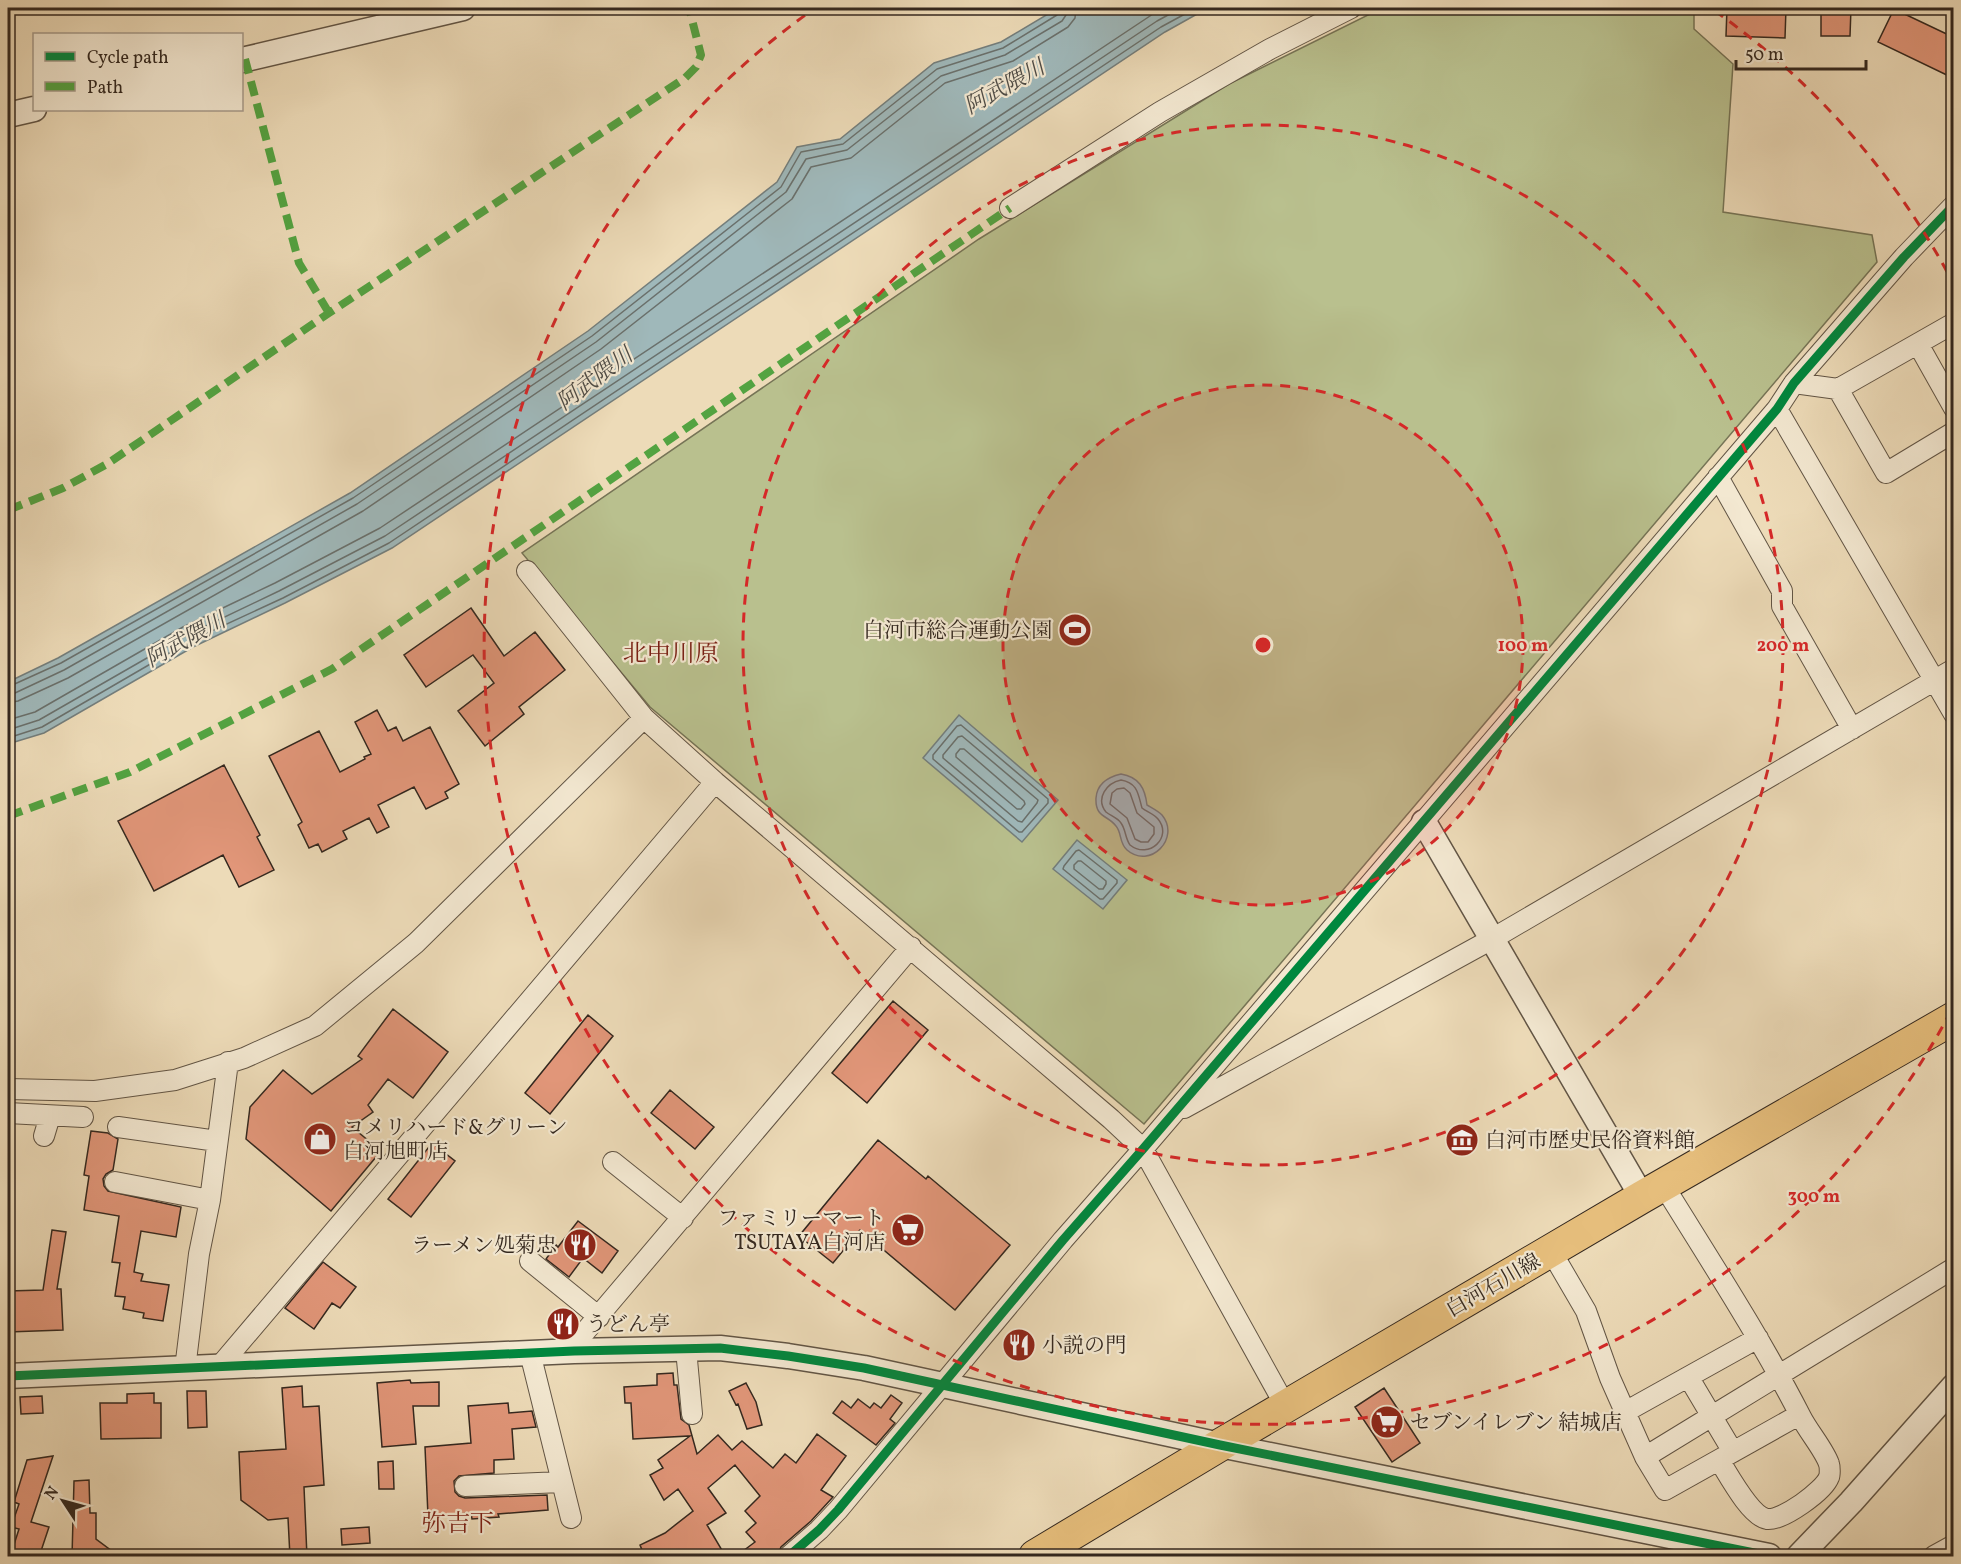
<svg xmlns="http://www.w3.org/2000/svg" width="1961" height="1564" viewBox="0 0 1961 1564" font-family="Vollkorn,'Noto Serif JP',serif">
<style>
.green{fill:#b9c08e;stroke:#767456;stroke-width:1.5}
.water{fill:#9fb8ba;stroke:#747e7c;stroke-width:1.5}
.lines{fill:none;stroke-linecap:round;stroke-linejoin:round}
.shore{stroke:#6a706c;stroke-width:1.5}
.building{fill:#e19679;stroke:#34281f;stroke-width:1.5}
.minor-casing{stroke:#625545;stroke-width:22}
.tertiary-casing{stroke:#625545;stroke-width:27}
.primary-casing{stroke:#34281f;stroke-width:34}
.minor{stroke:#f3e8d1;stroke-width:20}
.tertiary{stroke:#f3e8d1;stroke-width:24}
.primary{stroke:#e6be7c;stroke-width:32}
.quiet{stroke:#53a341;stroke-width:8;stroke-dasharray:15 8;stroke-linecap:butt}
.cycleway-casing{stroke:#f3e8d1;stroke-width:13}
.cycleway{stroke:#00873e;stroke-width:9}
.ring{fill:none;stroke:#d62828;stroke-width:3;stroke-dasharray:10 8}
.labels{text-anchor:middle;stroke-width:4.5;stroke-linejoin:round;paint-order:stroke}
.poi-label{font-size:21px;fill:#34281f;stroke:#f3e8d1;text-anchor:start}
.street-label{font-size:21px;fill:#34281f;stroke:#f3e8d1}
.water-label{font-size:22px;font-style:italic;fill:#4f4c46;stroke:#f3e8d1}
.quarter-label{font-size:24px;fill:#7a1f14;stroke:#f3e8d1}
.centre{fill:#d62828;stroke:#f3e8d1;stroke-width:3}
.ring-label{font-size:18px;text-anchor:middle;font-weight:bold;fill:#d62828;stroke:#f3e8d1;stroke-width:4.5;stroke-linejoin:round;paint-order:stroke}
</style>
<rect width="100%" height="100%" fill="#eddbb8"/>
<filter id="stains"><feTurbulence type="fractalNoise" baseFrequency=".00333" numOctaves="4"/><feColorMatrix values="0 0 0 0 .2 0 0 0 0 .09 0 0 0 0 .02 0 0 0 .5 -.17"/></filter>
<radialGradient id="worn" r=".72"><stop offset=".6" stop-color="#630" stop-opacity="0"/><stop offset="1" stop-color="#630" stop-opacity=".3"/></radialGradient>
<path class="green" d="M 1382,8 L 1694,8 L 1694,29 L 1733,64 L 1723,212 L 1872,235 L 1877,262 L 1144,1124 L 650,707 L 522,553 L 979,239 L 1229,84 Z"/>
<path class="water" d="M 1058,8 L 1208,8 L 1165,32 L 392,548 L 285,603 L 193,647 L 44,733 L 8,744 L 8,682 L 58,658 L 350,493 L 588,331 L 777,182 L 797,147 L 840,139 L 934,63 L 1001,42 Z
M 959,715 L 1058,800 L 1022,842 L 923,758 Z
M 1121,774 C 1139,777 1145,788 1147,805 C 1152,808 1158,811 1162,815 C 1181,838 1150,870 1127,850 C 1119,843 1122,833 1116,826 C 1108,815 1095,818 1096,798 C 1097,784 1108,777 1121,774 Z
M 1077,840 L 1127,880 L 1103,909 L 1053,869 Z"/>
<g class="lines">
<path class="shore" d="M 8,687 L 61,663 L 353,498 L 592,336 L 781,187 L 801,152 L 843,144 L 937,69 L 1003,48 L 1057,15 L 1060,8
M 8,694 L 15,693 L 64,670 L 357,504 L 596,342 L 786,192 L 806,159 L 847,150 L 941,76 L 1005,55 L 1062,21 L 1066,15 L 1067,8
M 8,703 L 18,701 L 68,678 L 363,511 L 601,349 L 792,199 L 811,167 L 851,158 L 945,83 L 1013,61 L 1068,27 L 1075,18 L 1076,8
M 8,720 L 35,712 L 183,627 L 275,583 L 380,528 L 1162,8
M 961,725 L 1048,799 L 1048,803 L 1022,832 L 1019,832 L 933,759 L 933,755 L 957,726 Z
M 8,730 L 39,720 L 187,635 L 279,591 L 385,536 L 1157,21 L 1181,8
M 962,736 L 1038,800 L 1037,803 L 1022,822 L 1018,821 L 943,758 L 943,755 L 958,737 Z
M 8,738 L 42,727 L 190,641 L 283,598 L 389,543 L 1161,27 L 1196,8
M 960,749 L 964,749 L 1024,801 L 1025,804 L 1021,809 L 1017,809 L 956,757 L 956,754 Z
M 1121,780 C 1138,783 1138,794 1142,808 C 1147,812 1154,814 1158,819 C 1173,837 1149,860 1130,845 C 1125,838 1126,830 1121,823 C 1118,818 1111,816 1106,812 C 1095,798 1107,783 1121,780 Z
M 1124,788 L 1130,793 L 1137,813 L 1154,827 L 1154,834 L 1148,842 L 1141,842 L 1135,839 L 1127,818 L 1110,804 L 1112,793 L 1117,789 Z
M 1079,850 L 1117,880 L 1117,883 L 1103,899 L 1100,899 L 1063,869 L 1064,866 L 1076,851 Z
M 1078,861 L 1081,861 L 1106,881 L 1106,884 L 1103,889 L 1099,889 L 1074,869 L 1074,865 Z"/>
</g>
<path class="building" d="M 1727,8 L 1786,8 L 1785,38 L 1726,36 Z
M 1821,8 L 1851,8 L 1850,36 L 1821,36 Z
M 1894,9 L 1953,37 L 1953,78 L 1878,42 Z
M 471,608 L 504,656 L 535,632 L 565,670 L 519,707 L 524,714 L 485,746 L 458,711 L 494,683 L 473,655 L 426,687 L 404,655 Z
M 377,710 L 388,731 L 396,727 L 403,741 L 430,727 L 459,784 L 445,792 L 448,798 L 426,809 L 414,787 L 378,805 L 389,827 L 377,833 L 369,818 L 343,831 L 347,839 L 322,852 L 318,844 L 309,848 L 298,825 L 302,822 L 269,756 L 319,731 L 340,772 L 365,759 L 364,757 L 371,754 L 355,722 Z
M 224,765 L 260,835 L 257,837 L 274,870 L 239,887 L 223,855 L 154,891 L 118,821 Z
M 893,1001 L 928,1030 L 867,1103 L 832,1073 Z
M 393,1009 L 448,1052 L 413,1098 L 388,1079 L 368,1105 L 373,1112 L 352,1127 L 381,1151 L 331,1211 L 246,1139 L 250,1107 L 283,1070 L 312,1094 L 362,1059 L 358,1056 Z
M 588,1015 L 613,1036 L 550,1114 L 525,1093 Z
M 670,1090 L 714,1127 L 695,1149 L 651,1113 Z
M 91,1131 L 108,1133 L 118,1139 L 113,1170 L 106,1174 L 103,1179 L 104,1186 L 108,1191 L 181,1207 L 176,1237 L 141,1231 L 134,1272 L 143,1274 L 141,1281 L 169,1285 L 163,1321 L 143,1318 L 144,1313 L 123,1309 L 125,1297 L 115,1296 L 120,1263 L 112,1262 L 119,1216 L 84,1210 L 89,1176 L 84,1175 Z
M 878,1140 L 926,1179 L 928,1176 L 1010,1245 L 955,1310 L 860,1230 L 833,1263 L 799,1236 Z
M 432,1143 L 455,1161 L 411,1217 L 388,1199 Z
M 578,1221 L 618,1251 L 602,1273 L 583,1258 L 569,1277 L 546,1259 L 556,1245 L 558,1247 Z
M 52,1230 L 66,1232 L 57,1289 L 61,1289 L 63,1330 L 8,1332 L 8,1291 L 43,1290 Z
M 323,1262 L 356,1287 L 340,1308 L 332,1303 L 314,1329 L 285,1308 Z
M 673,1373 L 674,1385 L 677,1385 L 681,1419 L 689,1425 L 697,1454 L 718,1435 L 732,1450 L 742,1441 L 773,1468 L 785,1454 L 796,1463 L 817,1434 L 846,1456 L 821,1490 L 833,1497 L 811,1521 L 781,1547 L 777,1557 L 735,1557 L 755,1542 L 746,1532 L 756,1523 L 745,1511 L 760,1496 L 735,1465 L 708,1488 L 726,1513 L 707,1525 L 726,1557 L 706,1557 L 702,1550 L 692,1557 L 645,1557 L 640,1545 L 665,1533 L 693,1511 L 678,1489 L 664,1500 L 650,1475 L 663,1468 L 658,1460 L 690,1436 L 633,1439 L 631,1403 L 625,1403 L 624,1387 L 657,1385 L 657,1374 Z
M 410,1380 L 411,1383 L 439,1382 L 439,1406 L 413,1406 L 416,1444 L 382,1447 L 377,1383 Z
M 746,1383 L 756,1402 L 762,1425 L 747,1429 L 738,1404 L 736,1405 L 729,1391 Z
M 302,1386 L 303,1407 L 319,1406 L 324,1485 L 304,1487 L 307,1557 L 290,1557 L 288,1518 L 268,1520 L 241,1500 L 239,1452 L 286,1449 L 282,1388 Z
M 1384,1388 L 1420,1443 L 1392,1462 L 1355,1407 Z
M 187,1391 L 206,1391 L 207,1427 L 188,1428 Z
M 154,1393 L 154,1403 L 161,1403 L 161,1438 L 101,1439 L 100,1403 L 127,1403 L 127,1394 Z
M 891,1395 L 902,1403 L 890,1419 L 895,1423 L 876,1445 L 833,1413 L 842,1401 L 851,1408 L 858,1399 L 870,1408 L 874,1403 L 881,1408 Z
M 42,1396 L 43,1413 L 21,1414 L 20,1397 Z
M 508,1403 L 509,1413 L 532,1411 L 536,1427 L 512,1429 L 514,1459 L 494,1460 L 494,1473 L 459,1476 L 454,1481 L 455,1492 L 459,1496 L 465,1498 L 547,1495 L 548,1510 L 498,1514 L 499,1517 L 472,1519 L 471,1513 L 428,1516 L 425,1447 L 471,1443 L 468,1406 Z
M 53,1456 L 31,1522 L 49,1527 L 39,1557 L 20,1557 L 11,1554 L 19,1529 L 11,1527 L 19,1504 L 14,1502 L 27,1460 Z
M 393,1461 L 394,1489 L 379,1489 L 378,1462 Z
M 89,1480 L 90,1513 L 96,1513 L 96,1539 L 120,1557 L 72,1557 L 74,1481 Z
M 369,1527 L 370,1543 L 342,1545 L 341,1529 Z"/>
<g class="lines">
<g class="minor-casing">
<path id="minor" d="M 1010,208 L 1160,112 L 1270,49 L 1351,8
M 1918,344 L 1954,408
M 1794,383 L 1838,389 L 1954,323
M 1838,389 L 1886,473 L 1954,432
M 1777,409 L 1954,714
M 1718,477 L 1782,591 L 1782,606 L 1852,729
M 527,571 L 644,718 L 715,782 L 1111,1119 L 1143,1149 L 1286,1407
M 8,1089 L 95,1091 L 175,1080 L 244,1058 L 315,1026 L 416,943 L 644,718
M 1184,1108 L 1492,939 L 1954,669
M 8,1113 L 83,1117
M 118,1127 L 217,1141
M 44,1136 L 50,1116
M 613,1162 L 683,1218
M 115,1182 L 210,1200
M 1664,1186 C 1711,1262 1760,1337 1801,1417 C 1808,1431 1825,1451 1829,1464 C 1830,1467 1830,1475 1829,1477 C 1824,1491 1782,1521 1767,1519 C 1750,1516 1728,1474 1719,1460
M 1551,1251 L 1586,1311 L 1610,1378 L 1645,1457 L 1665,1490 L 1797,1416 L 1798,1411
M 530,1261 L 599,1317
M 686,1349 L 692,1414
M 574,1351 L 584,1333 L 911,947
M 530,1353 L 571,1518
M 219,1367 L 715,782
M 185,1369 L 199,1254 L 210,1200 L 228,1062
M 1689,1378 L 1733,1452
M 1625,1412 L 1758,1338
M 1645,1457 L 1954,1268
M 465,1486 L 562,1482
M 789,1556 L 819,1530 L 838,1510 L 1063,1240 L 1143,1149 L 1777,409 L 1794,383 L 1904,257 L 1954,205
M 1934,1556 L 1954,1545"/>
</g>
<g class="tertiary-casing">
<path id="tertiary" d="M 242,60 L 463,8
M 8,115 L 34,109
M 1424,822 L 1642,1197
M 8,1376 L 574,1351 L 720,1348 L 788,1356 L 864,1368 L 1220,1445 L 1769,1556
M 1799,1556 L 1851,1502 L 1954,1386"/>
</g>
<g class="primary-casing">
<path id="primary" d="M 1035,1556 L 1220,1445 L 1642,1197 L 1954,1018"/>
</g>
<use href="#minor" class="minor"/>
<use href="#tertiary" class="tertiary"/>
<use href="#primary" class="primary"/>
<path class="quiet" d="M 245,59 L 299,263 L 329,313
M 8,510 L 63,488 L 107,464 L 329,313 L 685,78 L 696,67 L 701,55 L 689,8
M 8,816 L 130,772 L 332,669 L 1010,208"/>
<g class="cycleway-casing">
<path id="cycleway" d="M 8,1376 L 574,1351 L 720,1348 L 788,1356 L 864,1368 L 1220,1445 L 1769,1556
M 789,1556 L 819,1530 L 838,1510 L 1063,1240 L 1143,1149 L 1777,409 L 1794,383 L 1904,257 L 1954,205"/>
</g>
<use href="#cycleway" class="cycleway"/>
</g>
<circle cx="1263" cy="645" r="260" fill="#d62828" fill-opacity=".12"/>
<g class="ring">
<circle cx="1263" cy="645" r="260"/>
<circle cx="1263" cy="645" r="520"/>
<path d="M1951 1011A779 779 0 1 1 811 11M1715 11A779 779 0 0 1 1951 279"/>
</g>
<defs>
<g id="stadium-disc" transform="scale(1.725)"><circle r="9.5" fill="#8f2418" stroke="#f3e8d1"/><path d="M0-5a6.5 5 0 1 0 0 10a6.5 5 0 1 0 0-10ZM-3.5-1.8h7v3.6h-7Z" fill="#fff"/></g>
<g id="shop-disc" transform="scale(1.725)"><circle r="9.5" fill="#8f2418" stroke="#f3e8d1"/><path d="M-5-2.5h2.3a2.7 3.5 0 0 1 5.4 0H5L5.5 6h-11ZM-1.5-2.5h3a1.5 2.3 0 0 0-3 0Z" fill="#fff"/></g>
<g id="museum-disc" transform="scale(1.725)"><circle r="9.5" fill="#8f2418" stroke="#f3e8d1"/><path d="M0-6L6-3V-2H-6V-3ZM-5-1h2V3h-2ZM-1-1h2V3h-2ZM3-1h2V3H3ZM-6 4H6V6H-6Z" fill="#fff"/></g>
<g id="supermarket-disc" transform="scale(1.725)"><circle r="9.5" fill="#8f2418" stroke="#f3e8d1"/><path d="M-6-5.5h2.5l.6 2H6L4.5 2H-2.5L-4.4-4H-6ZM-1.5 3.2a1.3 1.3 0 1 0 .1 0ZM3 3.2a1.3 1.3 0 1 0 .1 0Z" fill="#fff"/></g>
<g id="restaurant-disc" transform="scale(1.725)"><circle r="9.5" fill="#8f2418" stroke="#f3e8d1"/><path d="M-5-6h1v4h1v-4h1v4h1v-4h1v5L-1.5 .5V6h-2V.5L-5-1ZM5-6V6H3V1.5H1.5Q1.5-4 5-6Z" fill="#fff"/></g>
</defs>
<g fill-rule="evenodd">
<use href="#stadium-disc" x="1075" y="630"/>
<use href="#shop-disc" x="320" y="1139"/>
<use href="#museum-disc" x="1462" y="1140"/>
<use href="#supermarket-disc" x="908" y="1230"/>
<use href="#restaurant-disc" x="580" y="1245"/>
<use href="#restaurant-disc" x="563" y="1324"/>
<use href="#restaurant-disc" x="1019" y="1345"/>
<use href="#supermarket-disc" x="1387" y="1422"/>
</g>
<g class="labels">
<g class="poi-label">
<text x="1052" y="637" text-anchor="end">白河市総合運動公園</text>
<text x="343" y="1134">コメリハード&amp;グリーン<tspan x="343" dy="24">白河旭町店</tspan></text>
<text x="1485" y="1147">白河市歴史民俗資料館</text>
<text x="885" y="1225" text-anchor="end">ファミリーマート<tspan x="885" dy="24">TSUTAYA白河店</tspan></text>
<text x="557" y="1252" text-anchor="end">ラーメン処菊忠</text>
<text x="586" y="1331">うどん亭</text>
<text x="1042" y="1352">小説の門</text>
<text x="1410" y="1429">セブンイレブン 結城店</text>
</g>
<g class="street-label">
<text transform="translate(1493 1285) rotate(-30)" y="7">白河石川線</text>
</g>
<g class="water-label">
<text transform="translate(1004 86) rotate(-29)" y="8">阿武隈川</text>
<text transform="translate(594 378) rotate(-37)" y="8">阿武隈川</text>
<text transform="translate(185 639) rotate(-29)" y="8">阿武隈川</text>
</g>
<g class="quarter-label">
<text x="671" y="661">北中川原</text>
<text x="458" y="1531">弥吉下</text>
</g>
</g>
<circle cx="1263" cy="645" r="9" class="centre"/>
<g class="ring-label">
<text x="1523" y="651">100 m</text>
<text x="1783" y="651">200 m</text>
<text x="1814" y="1202">300 m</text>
</g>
<rect width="1961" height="1564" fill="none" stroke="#eddbb8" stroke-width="30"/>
<rect x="9" y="9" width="1943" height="1546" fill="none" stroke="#34281f" stroke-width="3"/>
<rect x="15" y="15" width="1931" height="1534" fill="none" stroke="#34281f" stroke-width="1.5"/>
<rect x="33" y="33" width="210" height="78" fill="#f3e8d1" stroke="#a79b8a" stroke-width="1.5"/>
<rect x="45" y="52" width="30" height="9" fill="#00873e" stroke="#a79b8a" stroke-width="1.5"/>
<text x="87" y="63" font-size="18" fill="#34281f">Cycle path</text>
<rect x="45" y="82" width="30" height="9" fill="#53a341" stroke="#a79b8a" stroke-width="1.5"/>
<text x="87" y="93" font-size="18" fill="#34281f">Path</text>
<g transform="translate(63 1501) rotate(306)" stroke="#f3e8d1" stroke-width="4.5" paint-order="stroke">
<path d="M0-4.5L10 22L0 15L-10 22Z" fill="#34281f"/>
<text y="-9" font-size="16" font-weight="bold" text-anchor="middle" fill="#34281f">N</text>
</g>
<path d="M1736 60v9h130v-9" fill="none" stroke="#34281f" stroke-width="3"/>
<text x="1745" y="60" font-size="18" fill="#34281f" stroke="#f3e8d1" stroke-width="4.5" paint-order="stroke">50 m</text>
<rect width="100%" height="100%" filter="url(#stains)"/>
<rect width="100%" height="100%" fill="url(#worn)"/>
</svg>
